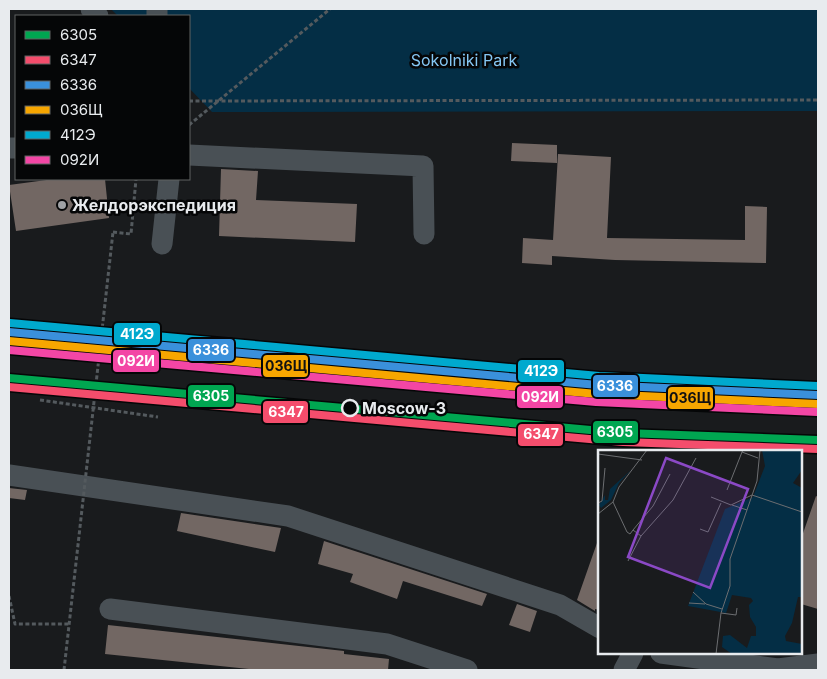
<svg xmlns="http://www.w3.org/2000/svg" width="827" height="679" viewBox="0 0 827 679" font-family="Inter,sans-serif">
<style>
.green{fill:#042e45}
.building{fill:#726763}
.lines{fill:none;stroke-linecap:round;stroke-linejoin:round}
.path{stroke:#545a5e;stroke-width:3;stroke-dasharray:4 2.5;stroke-linecap:butt}
.minor{stroke:#495055;stroke-width:21}
.path-bridge{stroke:#545a5e;stroke-width:3;stroke-dasharray:4 2.5;stroke-linecap:butt}
.rail-1-casing{stroke:#050607;stroke-width:11}
.rail-2-casing{stroke:#050607;stroke-width:11}
.rail-3-casing{stroke:#050607;stroke-width:11}
.rail-4-casing{stroke:#050607;stroke-width:11}
.rail-5-casing{stroke:#050607;stroke-width:11}
.rail-6-casing{stroke:#050607;stroke-width:11}
.rail-1{stroke:#00a651;stroke-width:8}
.rail-2{stroke:#f44d6c;stroke-width:8}
.rail-3{stroke:#3a90db;stroke-width:8}
.rail-4{stroke:#f7a600;stroke-width:8}
.rail-5{stroke:#00a9ce;stroke-width:8}
.rail-6{stroke:#f346a5;stroke-width:8}
.poi-dot{fill:#a0a2a5;stroke:#050607;stroke-width:2}
.stop-dot{fill:#050607;stroke:#e8ebee;stroke-width:2.5}
.labels{text-anchor:middle;stroke-width:5;stroke-linejoin:round;paint-order:stroke}
.park-label{font-size:16px;fill:#85c7f4;stroke:#050607}
.poi-label{font-size:16px;font-weight:bold;fill:#e8ebee;stroke:#050607;text-anchor:start}
.stop-label{font-size:16px;font-weight:bold;fill:#e8ebee;stroke:#050607;text-anchor:start}
.inset-road{fill:none;stroke:#6c6e71;stroke-width:1}
.view{fill:#8b49c6;fill-opacity:0.15;stroke:#8b49c6;stroke-width:2.5}
.inset-edge{fill:none;stroke:#e8ebee;stroke-width:2.5}
.line-badge{stroke:#050607;stroke-width:2}
.badge-label{font-size:14px;text-anchor:middle;font-weight:bold;fill:#fff}
.pale-badge-label{font-size:14px;text-anchor:middle;font-weight:bold;fill:#111}
</style>
<rect width="100%" height="100%" fill="#191b1d"/>
<path class="green" d="M 111,9 L 818,9 L 818,111 L 212,112 L 189,88 L 189,16 L 118,16 Z"/>
<path class="building" d="M 512,143 L 557,145 L 557,163 L 511,161 Z
M 558,154 L 611,157 L 607,238 L 745,240 L 745,206 L 767,207 L 766,263 L 615,260 L 552,256 L 552,265 L 522,263 L 523,238 L 553,240 Z
M 221,169 L 258,171 L 256,200 L 357,204 L 355,242 L 219,236 Z
M 54,179 L 105,179 L 109,218 L 16,231 L 9,185 Z
M 9,488 L 27,490 L 25,500 L 9,498 Z
M 816,496 L 818,497 L 818,609 L 801,604 L 801,539 Z
M 181,513 L 281,528 L 275,552 L 177,531 Z
M 324,541 L 487,594 L 482,606 L 403,581 L 397,599 L 350,582 L 353,574 L 318,564 Z
M 597,543 L 600,543 L 600,610 L 595,609 L 595,611 L 577,600 Z
M 517,604 L 537,611 L 530,632 L 509,625 Z
M 108,625 L 344,651 L 344,654 L 389,659 L 388,670 L 259,670 L 105,654 Z"/>
<g class="lines">
<path class="path" d="M 189,101 L 818,100
M 189,125 L 330,9
M 113,232 L 131,234 L 136,179
M 62,344 L 171,353
M 40,400 L 158,417
M 9,596 L 15,624 L 69,624"/>
<path class="minor" d="M 91,9 L 98,16
M 157,9 L 157,16
M 9,148 L 16,148
M 189,155 L 423,166 L 424,234
M 162,244 L 169,179
M 9,475 L 288,516 L 560,605 L 600,628
M 110,609 L 387,644 L 467,670
M 661,653 L 778,669 L 818,664
M 624,670 L 633,653"/>
<path class="path-bridge" d="M 64,670 L 113,232"/>
<g class="rail-1-casing">
<path id="rail-1" d="M 9,378 L 624,433 L 818,440"/>
</g>
<g class="rail-2-casing">
<path id="rail-2" d="M 9,387 L 623,442 L 818,449"/>
</g>
<g class="rail-3-casing">
<path id="rail-3" d="M 9,332 L 598,385 L 818,395"/>
</g>
<g class="rail-4-casing">
<path id="rail-4" d="M 9,341 L 597,394 L 818,404"/>
</g>
<g class="rail-5-casing">
<path id="rail-5" d="M 10,323 L 599,376 L 818,386"/>
</g>
<g class="rail-6-casing">
<path id="rail-6" d="M 9,350 L 596,402 L 817,412"/>
</g>
<use href="#rail-1" class="rail-1"/>
<use href="#rail-2" class="rail-2"/>
<use href="#rail-3" class="rail-3"/>
<use href="#rail-4" class="rail-4"/>
<use href="#rail-5" class="rail-5"/>
<use href="#rail-6" class="rail-6"/>
</g>
<circle class="poi-dot" cx="62" cy="205" r="5"/>
<circle class="stop-dot" cx="350" cy="408" r="8"/>
<g class="labels">
<g class="park-label">
<text x="464" y="66">Sokolniki Park</text>
</g>
<g class="poi-label">
<text x="72" y="211">Желдорэкспедиция</text>
</g>
<g class="stop-label">
<text x="362" y="414">Moscow-3</text>
</g>
</g>
<g transform="translate(598 450)">
<rect width="204" height="204" fill="#191b1d"/>
<path d="M 164,0 L 204,0 L 204,20 L 195,33 L 204,38 L 204,147 L 200,147 L 194,173 L 187,186 L 188,191 L 204,194 L 204,204 L 134,204 L 124,197 L 125,186 L 132,185 L 149,198 L 153,186 L 158,186 L 158,177 L 152,167 L 151,155 L 155,151 L 153,148 L 134,145 L 128,163 L 90,156 L 127,59 L 155,47 L 167,16 ZM 33,20 L 21,33 L 13,50 L 3,58 L 1,55 L 7,45 L 7,50 L 10,50 L 12,39 Z" fill="#042e45"/>
<path class="inset-road" d="M 145,0 L 144,2 L 160,8M 0,4 L 44,10M 129,40 L 144,2M 154,45 L 204,62M 113,47 L 133,55 L 154,45M 15,52 L 29,82 L 32,84 L 35,80 L 43,86 L 75,50 L 98,8M 0,53 L 4,51 L 7,18M 134,55 L 149,60M 0,64 L 15,52 L 21,37 L 49,0M 102,79 L 110,82 L 123,53M 35,80 L 55,56 L 72,24M 30,111 L 43,86M 95,142 L 108,154 L 124,159M 91,153 L 107,154M 123,163 L 138,165 L 139,158M 118,204 L 123,163 L 132,136 L 132,109 L 159,31 L 162,0"/>
<path class="view" d="M 68,8 L 150,39 L 112,138 L 30,107 Z"/>
<rect width="204" height="204" class="inset-edge"/>
</g>
<g class="line-badge">
<rect x="113" y="322" width="48" height="24" rx="5" fill="#00a9ce"/>
<rect x="187" y="338" width="48" height="24" rx="5" fill="#3a90db"/>
<rect x="112" y="349" width="48" height="24" rx="5" fill="#f346a5"/>
<rect x="262" y="354" width="47" height="24" rx="5" fill="#f7a600"/>
<rect x="517" y="359" width="48" height="24" rx="5" fill="#00a9ce"/>
<rect x="592" y="374" width="47" height="24" rx="5" fill="#3a90db"/>
<rect x="187" y="384" width="48" height="24" rx="5" fill="#00a651"/>
<rect x="516" y="385" width="48" height="24" rx="5" fill="#f346a5"/>
<rect x="667" y="386" width="47" height="24" rx="5" fill="#f7a600"/>
<rect x="262" y="400" width="47" height="24" rx="5" fill="#f44d6c"/>
<rect x="592" y="420" width="47" height="24" rx="5" fill="#00a651"/>
<rect x="517" y="423" width="47" height="24" rx="5" fill="#f44d6c"/>
</g>
<g class="badge-label">
<text x="137" y="339">412Э</text>
<text x="211" y="355">6336</text>
<text x="136" y="366">092И</text>
<text x="541" y="376">412Э</text>
<text x="615" y="391">6336</text>
<text x="211" y="401">6305</text>
<text x="540" y="402">092И</text>
<text x="286" y="417">6347</text>
<text x="615" y="437">6305</text>
<text x="541" y="439">6347</text>
</g>
<g class="pale-badge-label">
<text x="286" y="371">036Щ</text>
<text x="690" y="403">036Щ</text>
</g>
<rect width="827" height="679" fill="none" stroke="#e8ebee" stroke-width="20"/>
<rect x="15" y="15" width="175" height="165" fill="#050607" stroke="#606263"/>
<rect x="25" y="31" width="25" height="8" fill="#00a651" stroke="#606263"/>
<text x="60" y="40" font-size="15" fill="#e8ebee">6305</text>
<rect x="25" y="56" width="25" height="8" fill="#f44d6c" stroke="#606263"/>
<text x="60" y="65" font-size="15" fill="#e8ebee">6347</text>
<rect x="25" y="81" width="25" height="8" fill="#3a90db" stroke="#606263"/>
<text x="60" y="90" font-size="15" fill="#e8ebee">6336</text>
<rect x="25" y="106" width="25" height="8" fill="#f7a600" stroke="#606263"/>
<text x="60" y="115" font-size="15" fill="#e8ebee">036Щ</text>
<rect x="25" y="131" width="25" height="8" fill="#00a9ce" stroke="#606263"/>
<text x="60" y="140" font-size="15" fill="#e8ebee">412Э</text>
<rect x="25" y="156" width="25" height="8" fill="#f346a5" stroke="#606263"/>
<text x="60" y="165" font-size="15" fill="#e8ebee">092И</text>
</svg>
